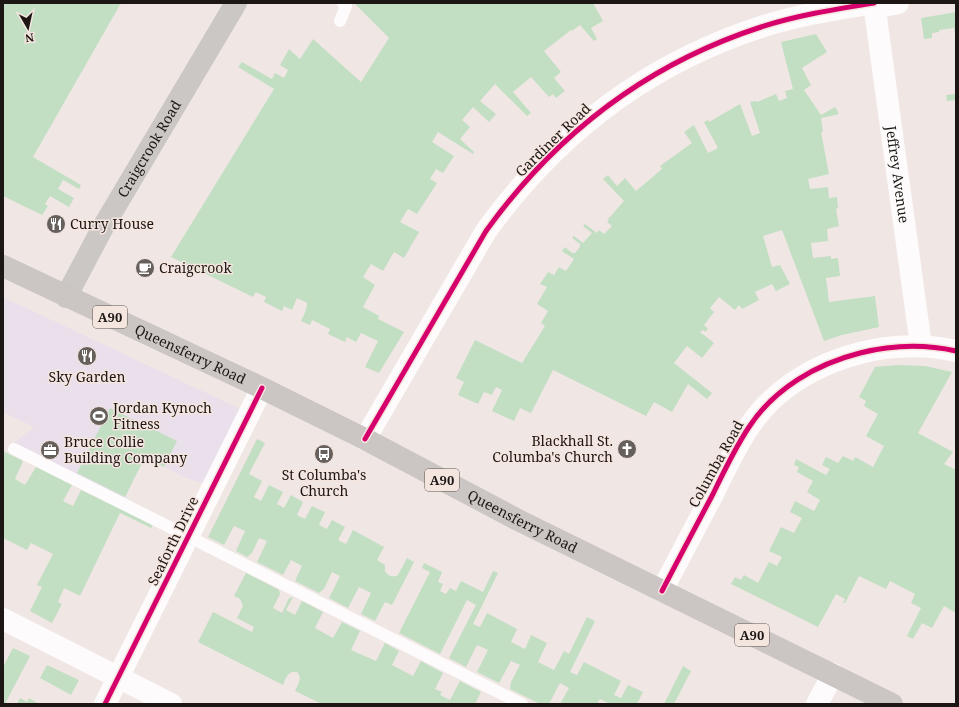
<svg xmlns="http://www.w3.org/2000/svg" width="959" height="707" viewBox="0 0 959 707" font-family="'Noto Serif',serif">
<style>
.commercial{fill:#e9e0eb}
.green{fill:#c2dec3}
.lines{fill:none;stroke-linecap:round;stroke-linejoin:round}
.lane{stroke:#fdfbfb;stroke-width:12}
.street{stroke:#fdfbfb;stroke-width:22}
.secondary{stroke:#cac7c5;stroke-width:22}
.primary{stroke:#cbc5c3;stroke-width:22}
.cycleway-casing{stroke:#f5e5df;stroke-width:8}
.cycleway{stroke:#d6006c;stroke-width:5}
.labels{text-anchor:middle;stroke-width:3;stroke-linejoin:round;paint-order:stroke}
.shield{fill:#f5e5df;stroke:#5d5551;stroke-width:1}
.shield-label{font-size:13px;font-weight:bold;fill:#1c1714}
.street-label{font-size:14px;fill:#1c1714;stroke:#f5e5df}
.poi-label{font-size:14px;fill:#1c1714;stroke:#f5e5df;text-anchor:start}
</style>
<rect width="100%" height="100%" fill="#f0e7e4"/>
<path class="commercial" d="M 3,297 L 249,413 L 213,486 L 186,478 L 145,457 L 122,503 L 10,446 L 34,427 L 3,412 Z"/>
<path class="green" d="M 3,3 L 121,3 L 33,157 L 81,185 L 79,189 L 63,180 L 58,189 L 74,198 L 69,207 L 50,196 L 45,204 L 48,206 L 42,215 L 3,196 Z
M 354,3 L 593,3 L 603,21 L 591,28 L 597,39 L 594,41 L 580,25 L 572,31 L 571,30 L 544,51 L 561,72 L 554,78 L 565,91 L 556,98 L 553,94 L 549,97 L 531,77 L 513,92 L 531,113 L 527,116 L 495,84 L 480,101 L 496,114 L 489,122 L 473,107 L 462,120 L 470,127 L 460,139 L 474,152 L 473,154 L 438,132 L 432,142 L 454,156 L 443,173 L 436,169 L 430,179 L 437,183 L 417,214 L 408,209 L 400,222 L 419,232 L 404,258 L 394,252 L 383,271 L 371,264 L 363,277 L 375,285 L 363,307 L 379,316 L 378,319 L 404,332 L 379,373 L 365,367 L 378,341 L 361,333 L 356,342 L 347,337 L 345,342 L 328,334 L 330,329 L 312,320 L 310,325 L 301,321 L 306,310 L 307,303 L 297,298 L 292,310 L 284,306 L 282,311 L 264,302 L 266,297 L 256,292 L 253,297 L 171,257 L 274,89 L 238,67 L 242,62 L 272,79 L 275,73 L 284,78 L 288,70 L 280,65 L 289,49 L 300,59 L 313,39 L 361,82 L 389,38 Z
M 956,12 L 956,42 L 954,28 L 939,30 L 939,32 L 932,33 L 932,38 L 924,39 L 921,18 Z
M 816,34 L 827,52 L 802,68 L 811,85 L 804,90 L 821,115 L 835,107 L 839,114 L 821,118 L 823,132 L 821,132 L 829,174 L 808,179 L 810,189 L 828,187 L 829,198 L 837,197 L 838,208 L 836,209 L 839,226 L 827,229 L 828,241 L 811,243 L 813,258 L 831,256 L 831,259 L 838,258 L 840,276 L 826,278 L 829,302 L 875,296 L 879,327 L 842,335 L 824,341 L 782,230 L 763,236 L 772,267 L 780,265 L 790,284 L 776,291 L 772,284 L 755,292 L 759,300 L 742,309 L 739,305 L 735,310 L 719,297 L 710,308 L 714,312 L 704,325 L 708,329 L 705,332 L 703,330 L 700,332 L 714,343 L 702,358 L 687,346 L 674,363 L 712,393 L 707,399 L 688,384 L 672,412 L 654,402 L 646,416 L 553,370 L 531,413 L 520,408 L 514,421 L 492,411 L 502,390 L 496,387 L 492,395 L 484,392 L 478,404 L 458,395 L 464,382 L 456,378 L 475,340 L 522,363 L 545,326 L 541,323 L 548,311 L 537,304 L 547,287 L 540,284 L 548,272 L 554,275 L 559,267 L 566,271 L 574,259 L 562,251 L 565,247 L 572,253 L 575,253 L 580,247 L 580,244 L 572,238 L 574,236 L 583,243 L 592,233 L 583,226 L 585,224 L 597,233 L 599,230 L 604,234 L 612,226 L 607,222 L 609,220 L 608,219 L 624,201 L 603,179 L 608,175 L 617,186 L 625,178 L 636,191 L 662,169 L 660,166 L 692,143 L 684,132 L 694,125 L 708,153 L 718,148 L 704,122 L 708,120 L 709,122 L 740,104 L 752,136 L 760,133 L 750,102 L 756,101 L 757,102 L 776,94 L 779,101 L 787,98 L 785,91 L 793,89 L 781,42 Z
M 956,94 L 956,100 L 947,101 L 946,95 Z
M 898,365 L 925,366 L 952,372 L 918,433 L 953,452 L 944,464 L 956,470 L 956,613 L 944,606 L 932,628 L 922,623 L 913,639 L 907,636 L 921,608 L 911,603 L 915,594 L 890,581 L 886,589 L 859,576 L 845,603 L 843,603 L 845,599 L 836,594 L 818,627 L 731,584 L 735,577 L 741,580 L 744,575 L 758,583 L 769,562 L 777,566 L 782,557 L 769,551 L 781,527 L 794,533 L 802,518 L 790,512 L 795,501 L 814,511 L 820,500 L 807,492 L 813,481 L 797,472 L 799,467 L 794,465 L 796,459 L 826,475 L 830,469 L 822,465 L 826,457 L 838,463 L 843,456 L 853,461 L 855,457 L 873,467 L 884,446 L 866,436 L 878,414 L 864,406 L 866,401 L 859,397 L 875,367 Z
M 110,408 L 177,441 L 164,467 L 145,457 L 125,497 L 77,473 Z
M 257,439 L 265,443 L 249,474 L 262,481 L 254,497 L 261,501 L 269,485 L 283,492 L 277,504 L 284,508 L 291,495 L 303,502 L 297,515 L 305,519 L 312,506 L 325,512 L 319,525 L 327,529 L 332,520 L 345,527 L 338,540 L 346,544 L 353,530 L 384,547 L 377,560 L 385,565 L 385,571 C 388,576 392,578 398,575 L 407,558 L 414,562 L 392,605 L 385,602 L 375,621 L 361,614 L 371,593 L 359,587 L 348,608 L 329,598 L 340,576 L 332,572 L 324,589 L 319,593 L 295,581 L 302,566 L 291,560 L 283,575 L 257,562 L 267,541 L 259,538 L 252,553 L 247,557 L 236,551 L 245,531 L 234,526 L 224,545 L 208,537 Z
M 3,451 L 23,461 L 15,479 L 25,485 L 36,467 L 72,485 L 63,501 L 73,506 L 81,490 L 153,525 L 151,528 L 120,513 L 80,596 L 64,588 L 58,602 L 62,604 L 52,623 L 30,611 L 42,587 L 37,585 L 53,554 L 31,543 L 27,550 L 3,538 Z
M 424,563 L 442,572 L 438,582 L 443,584 L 440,591 L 446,594 L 450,588 L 456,591 L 461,581 L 483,592 L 493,571 L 498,573 L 473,624 L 480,627 L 487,613 L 517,629 L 511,642 L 525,649 L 531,635 L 547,643 L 538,662 L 554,670 L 564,651 L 569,654 L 587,617 L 595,621 L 570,672 L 577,675 L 584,662 L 621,681 L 614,695 L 621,698 L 628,685 L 643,692 L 637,704 L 610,704 L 600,699 L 597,704 L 560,704 L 569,688 L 560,683 L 549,704 L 540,704 L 510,689 L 511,682 L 520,665 L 511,661 L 499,683 L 477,672 L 488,650 L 477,645 L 466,667 L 449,658 L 476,605 L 467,600 L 440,654 L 399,633 L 430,572 L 422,568 Z
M 246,573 L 279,590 L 280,594 L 273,608 L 282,613 L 289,598 L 293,597 L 286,610 L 295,615 L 302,601 L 323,612 L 315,628 L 333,638 L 342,622 L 360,631 L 351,650 L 376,661 L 385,643 L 399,651 L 392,665 L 413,676 L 421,661 L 443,673 L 435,689 L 442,692 L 440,695 L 450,700 L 460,681 L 481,692 L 475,704 L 322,704 L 295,691 C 298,684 303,678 297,672 C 288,670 286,678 283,685 L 198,642 L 213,612 L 252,632 L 254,627 L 237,618 L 243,606 L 240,599 L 234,596 Z
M 13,648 L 30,656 L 6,702 L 8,704 L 3,704 L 3,667 Z
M 47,665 L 79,680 L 71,695 L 40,678 Z
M 683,666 L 691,671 L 674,704 L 664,704 Z
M 20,698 L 27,702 L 29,698 L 39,704 L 17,704 Z"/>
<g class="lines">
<path class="lane" d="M 340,21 L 346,6 L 343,3
M 14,449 L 522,704"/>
<g class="street">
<path id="s1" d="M 874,3 L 921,346"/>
<path d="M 875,8 L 898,3"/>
<path d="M 365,439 L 486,231 C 556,134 647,64 761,27 C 798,15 837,9 874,3"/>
<path d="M 662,591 C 679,558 696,526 713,494 C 724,471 735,448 749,427 C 774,389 816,364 860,353 C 892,345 924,344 956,351"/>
<path d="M 3,619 L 171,704"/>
<path d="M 105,704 L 262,388"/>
<path d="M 817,704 L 833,674"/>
</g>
<path class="secondary" id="s2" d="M 66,297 L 103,227 L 236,3"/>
<path class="primary" id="s3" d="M 3,266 L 262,388 L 365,439 L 518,520 L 892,704"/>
<g class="cycleway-casing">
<path id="cycleway" d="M 365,439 L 486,231 C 556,134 647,64 761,27 C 798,15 837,9 874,3
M 662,591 C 679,558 696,526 713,494 C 724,471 735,448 749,427 C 774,389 816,364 860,353 C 892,345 924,344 956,351
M 105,704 L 262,388"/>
</g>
<use href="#cycleway" class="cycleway"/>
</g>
<defs>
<g id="restaurant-disc" transform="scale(1)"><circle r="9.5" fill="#66605d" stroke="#f5e5df"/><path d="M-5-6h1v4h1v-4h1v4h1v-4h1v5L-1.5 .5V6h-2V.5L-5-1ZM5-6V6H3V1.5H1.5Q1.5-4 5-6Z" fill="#fff"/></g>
<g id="cafe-disc" transform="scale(1)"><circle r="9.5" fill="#66605d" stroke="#f5e5df"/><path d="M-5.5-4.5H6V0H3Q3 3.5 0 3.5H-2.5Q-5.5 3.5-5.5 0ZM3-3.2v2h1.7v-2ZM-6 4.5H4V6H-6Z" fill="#fff"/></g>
<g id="stadium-disc" transform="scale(1)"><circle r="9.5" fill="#66605d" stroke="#f5e5df"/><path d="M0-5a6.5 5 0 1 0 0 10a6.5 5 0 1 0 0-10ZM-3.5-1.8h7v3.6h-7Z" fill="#fff"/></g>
<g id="church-disc" transform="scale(1)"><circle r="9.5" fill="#66605d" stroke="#f5e5df"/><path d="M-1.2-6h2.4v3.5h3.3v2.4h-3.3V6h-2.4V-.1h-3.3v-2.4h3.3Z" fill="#fff"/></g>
<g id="office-disc" transform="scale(1)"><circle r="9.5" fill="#66605d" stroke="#f5e5df"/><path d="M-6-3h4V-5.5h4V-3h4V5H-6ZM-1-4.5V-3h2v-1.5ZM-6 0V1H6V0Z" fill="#fff"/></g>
<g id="bus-disc" transform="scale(1)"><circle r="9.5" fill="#66605d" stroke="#f5e5df"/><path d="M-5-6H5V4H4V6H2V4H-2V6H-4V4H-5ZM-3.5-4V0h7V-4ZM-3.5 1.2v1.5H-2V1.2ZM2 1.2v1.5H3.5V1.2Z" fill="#fff"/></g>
</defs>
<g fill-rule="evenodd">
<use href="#restaurant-disc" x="56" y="224"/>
<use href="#cafe-disc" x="145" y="268"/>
<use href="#restaurant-disc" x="87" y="356"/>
<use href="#stadium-disc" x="99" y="416"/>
<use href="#church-disc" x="627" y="449"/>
<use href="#office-disc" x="50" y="450"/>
<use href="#bus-disc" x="324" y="454"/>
</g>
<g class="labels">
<g class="shield">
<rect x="93" y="306" width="34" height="22" rx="3"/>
<rect x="425" y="469" width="34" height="22" rx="3"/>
<rect x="735" y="624" width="34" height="22" rx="3"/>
</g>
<g class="shield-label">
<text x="110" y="322">A90</text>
<text x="442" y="485">A90</text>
<text x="752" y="640">A90</text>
</g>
<g class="street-label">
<text transform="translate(553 140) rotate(-44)" y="5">Gardiner Road</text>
<text dy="5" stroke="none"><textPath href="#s2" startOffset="170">Craigcrook Road</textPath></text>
<text dy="5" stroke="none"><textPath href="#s1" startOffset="173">Jeffrey Avenue</textPath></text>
<text dy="5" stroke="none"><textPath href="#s3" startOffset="207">Queensferry Road</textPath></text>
<text transform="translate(716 464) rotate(-61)" y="5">Columba Road</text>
<text dy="5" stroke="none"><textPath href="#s3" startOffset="579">Queensferry Road</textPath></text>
<text transform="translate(173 541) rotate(-64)" y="5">Seaforth Drive</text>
</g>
<g class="poi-label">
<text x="70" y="229">Curry House</text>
<text x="159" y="273">Craigcrook</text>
<text x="87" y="382" text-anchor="middle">Sky Garden</text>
<text x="113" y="413">Jordan Kynoch<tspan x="113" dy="16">Fitness</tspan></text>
<text x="613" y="446" text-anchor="end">Blackhall St.<tspan x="613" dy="16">Columba's Church</tspan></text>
<text x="64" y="447">Bruce Collie<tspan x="64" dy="16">Building Company</tspan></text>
<text x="324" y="480" text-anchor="middle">St Columba's<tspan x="324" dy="16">Church</tspan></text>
</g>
</g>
<rect width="959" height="707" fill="none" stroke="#1c1714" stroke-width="8"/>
<g transform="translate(28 28) rotate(171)" stroke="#f5e5df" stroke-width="3" paint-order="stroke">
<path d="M0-3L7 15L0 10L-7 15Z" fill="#1c1714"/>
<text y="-6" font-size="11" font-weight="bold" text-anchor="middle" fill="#1c1714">N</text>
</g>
</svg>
